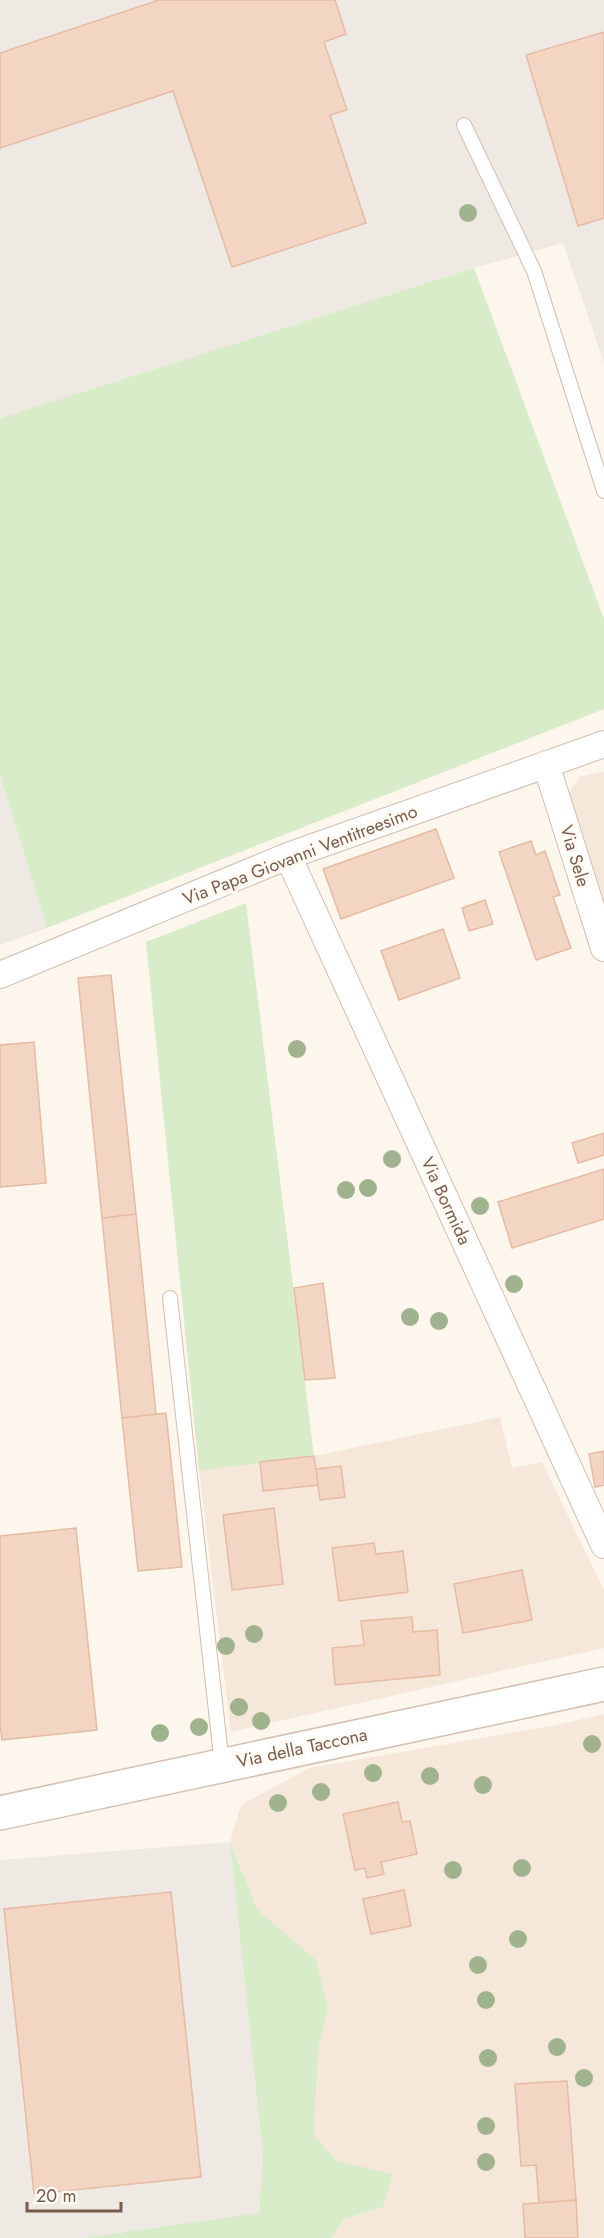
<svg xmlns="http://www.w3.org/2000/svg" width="604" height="2238" viewBox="0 0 604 2238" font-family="Jost,sans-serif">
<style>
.residential{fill:#f5e8da}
.industrial{fill:#efe9e4}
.green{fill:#d8ecc9}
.building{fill:#f3d5c3;stroke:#e6bba3;stroke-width:1.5}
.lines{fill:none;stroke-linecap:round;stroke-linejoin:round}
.lane-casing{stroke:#d1beb0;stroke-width:16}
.street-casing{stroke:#d1beb0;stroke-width:28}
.secondary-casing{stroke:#d6c0b0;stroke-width:36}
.lane{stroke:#fff;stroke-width:14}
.street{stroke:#fff;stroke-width:26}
.secondary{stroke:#fff;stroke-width:33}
.tree{fill:#a0b28e}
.labels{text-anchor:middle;stroke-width:6;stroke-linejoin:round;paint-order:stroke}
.street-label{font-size:18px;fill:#7a5c4d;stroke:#fffaf3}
</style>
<rect width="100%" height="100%" fill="#fdf6ec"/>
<path class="residential" d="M 604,771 L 604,915 L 566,798 L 579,777 Z
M 500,1417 L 512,1468 L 542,1462 L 604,1590 L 604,1648 L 231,1732 L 199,1471 L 314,1456 Z
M 604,1714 L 604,2238 L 331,2238 L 344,2219 L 383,2207 L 337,2161 L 314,2135 L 318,2051 L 328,2008 L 316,1960 L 257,1909 L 230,1842 L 241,1805 L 309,1768 L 556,1725 Z"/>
<path class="industrial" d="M 0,0 L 604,0 L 604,363 L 563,243 L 474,268 L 0,418 Z
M 0,775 L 47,928 L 0,945 Z
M 230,1842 L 263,2157 L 259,2214 L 82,2238 L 0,2238 L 0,1860 Z"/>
<path class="green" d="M 474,268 L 604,619 L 604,709 L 47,928 L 0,775 L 0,418 Z
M 246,903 L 314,1456 L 199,1471 L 146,942 Z
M 230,1842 L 257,1909 L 316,1960 L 328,2008 L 318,2051 L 314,2135 L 337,2161 L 393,2174 L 383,2207 L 344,2219 L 331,2238 L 82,2238 L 259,2213 L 263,2157 Z"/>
<path class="building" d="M 159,0 L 335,0 L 346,34 L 324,42 L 347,110 L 330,115 L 366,223 L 232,267 L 173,91 L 0,148 L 0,53 Z
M 604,32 L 604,218 L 578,226 L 526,55 Z
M 436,829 L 454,878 L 341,919 L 323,869 Z
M 531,841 L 536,855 L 545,851 L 560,895 L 553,897 L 571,948 L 536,960 L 499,852 Z
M 485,900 L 493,924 L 469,931 L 462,908 Z
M 443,929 L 460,978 L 399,1000 L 381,951 Z
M 111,975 L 136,1214 L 102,1218 L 78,978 Z
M 34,1042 L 46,1183 L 0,1187 L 0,1045 Z
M 604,1133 L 604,1155 L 578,1163 L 572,1143 Z
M 604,1169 L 604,1219 L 512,1248 L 498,1202 Z
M 136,1214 L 156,1414 L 122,1418 L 102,1218 Z
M 323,1283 L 335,1378 L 305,1380 L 294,1288 Z
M 166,1413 L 182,1567 L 138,1571 L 122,1418 Z
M 604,1451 L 604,1485 L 595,1487 L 589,1454 Z
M 314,1456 L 318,1485 L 263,1491 L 260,1462 Z
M 341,1466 L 345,1497 L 320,1500 L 316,1469 Z
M 274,1508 L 283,1584 L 232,1590 L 223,1515 Z
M 76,1528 L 97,1730 L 2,1740 L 0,1723 L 0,1536 Z
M 374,1543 L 376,1554 L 403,1551 L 408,1592 L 339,1601 L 332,1548 Z
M 522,1570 L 532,1620 L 463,1633 L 454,1584 Z
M 412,1617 L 413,1632 L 437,1630 L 440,1675 L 335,1685 L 332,1648 L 364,1645 L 361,1621 Z
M 398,1802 L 402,1822 L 410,1821 L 417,1854 L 381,1862 L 384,1874 L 367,1878 L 365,1868 L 355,1870 L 343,1814 Z
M 404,1890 L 411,1926 L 371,1934 L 363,1899 Z
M 171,1892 L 201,2177 L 34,2194 L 4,1909 Z
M 567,2081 L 576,2200 L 539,2203 L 536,2165 L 521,2166 L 515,2084 Z
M 576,2200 L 578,2238 L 525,2238 L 523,2204 Z"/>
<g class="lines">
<g class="lane-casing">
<path id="lane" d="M 464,125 L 534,271 L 604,491
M 170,1298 L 222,1765"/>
</g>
<g class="street-casing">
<path id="street" d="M 546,764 L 604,948
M 288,856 L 604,1545
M 0,975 L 288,856 L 604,744"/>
</g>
<g class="secondary-casing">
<path id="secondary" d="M 0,1813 L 604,1684"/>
</g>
<use href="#lane" class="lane"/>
<use href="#street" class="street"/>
<use href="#secondary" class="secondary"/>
</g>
<g class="tree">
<circle cx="468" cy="213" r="9"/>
<circle cx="297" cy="1049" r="9"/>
<circle cx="392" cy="1159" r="9"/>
<circle cx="368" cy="1188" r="9"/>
<circle cx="346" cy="1190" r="9"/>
<circle cx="480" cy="1206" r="9"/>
<circle cx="514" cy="1284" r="9"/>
<circle cx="410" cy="1317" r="9"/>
<circle cx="439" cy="1321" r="9"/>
<circle cx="254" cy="1634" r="9"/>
<circle cx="226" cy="1646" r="9"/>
<circle cx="239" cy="1707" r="9"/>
<circle cx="261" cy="1721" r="9"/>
<circle cx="199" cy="1727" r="9"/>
<circle cx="160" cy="1733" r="9"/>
<circle cx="592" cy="1744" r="9"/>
<circle cx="373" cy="1773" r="9"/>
<circle cx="430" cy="1776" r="9"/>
<circle cx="483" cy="1785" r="9"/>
<circle cx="321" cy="1792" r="9"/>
<circle cx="278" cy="1803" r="9"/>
<circle cx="522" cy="1868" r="9"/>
<circle cx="453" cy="1870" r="9"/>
<circle cx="518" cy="1939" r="9"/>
<circle cx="478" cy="1965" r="9"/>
<circle cx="486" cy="2000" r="9"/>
<circle cx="557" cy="2047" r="9"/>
<circle cx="488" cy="2058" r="9"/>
<circle cx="584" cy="2078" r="9"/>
<circle cx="486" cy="2126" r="9"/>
<circle cx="486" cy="2162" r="9"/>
</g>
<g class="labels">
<g class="street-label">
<text transform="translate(300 855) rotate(-21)" y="6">Via Papa Giovanni Ventitreesimo</text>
<text transform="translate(575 856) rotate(73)" y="6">Via Sele</text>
<text transform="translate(446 1201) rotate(65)" y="6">Via Bormida</text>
<text transform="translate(302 1748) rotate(-12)" y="6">Via della Taccona</text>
</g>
</g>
<path d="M27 2202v9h94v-9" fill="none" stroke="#7a5c4d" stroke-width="3"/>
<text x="36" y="2202" font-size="18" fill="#7a5c4d" stroke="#fffaf3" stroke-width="4.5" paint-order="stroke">20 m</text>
</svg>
